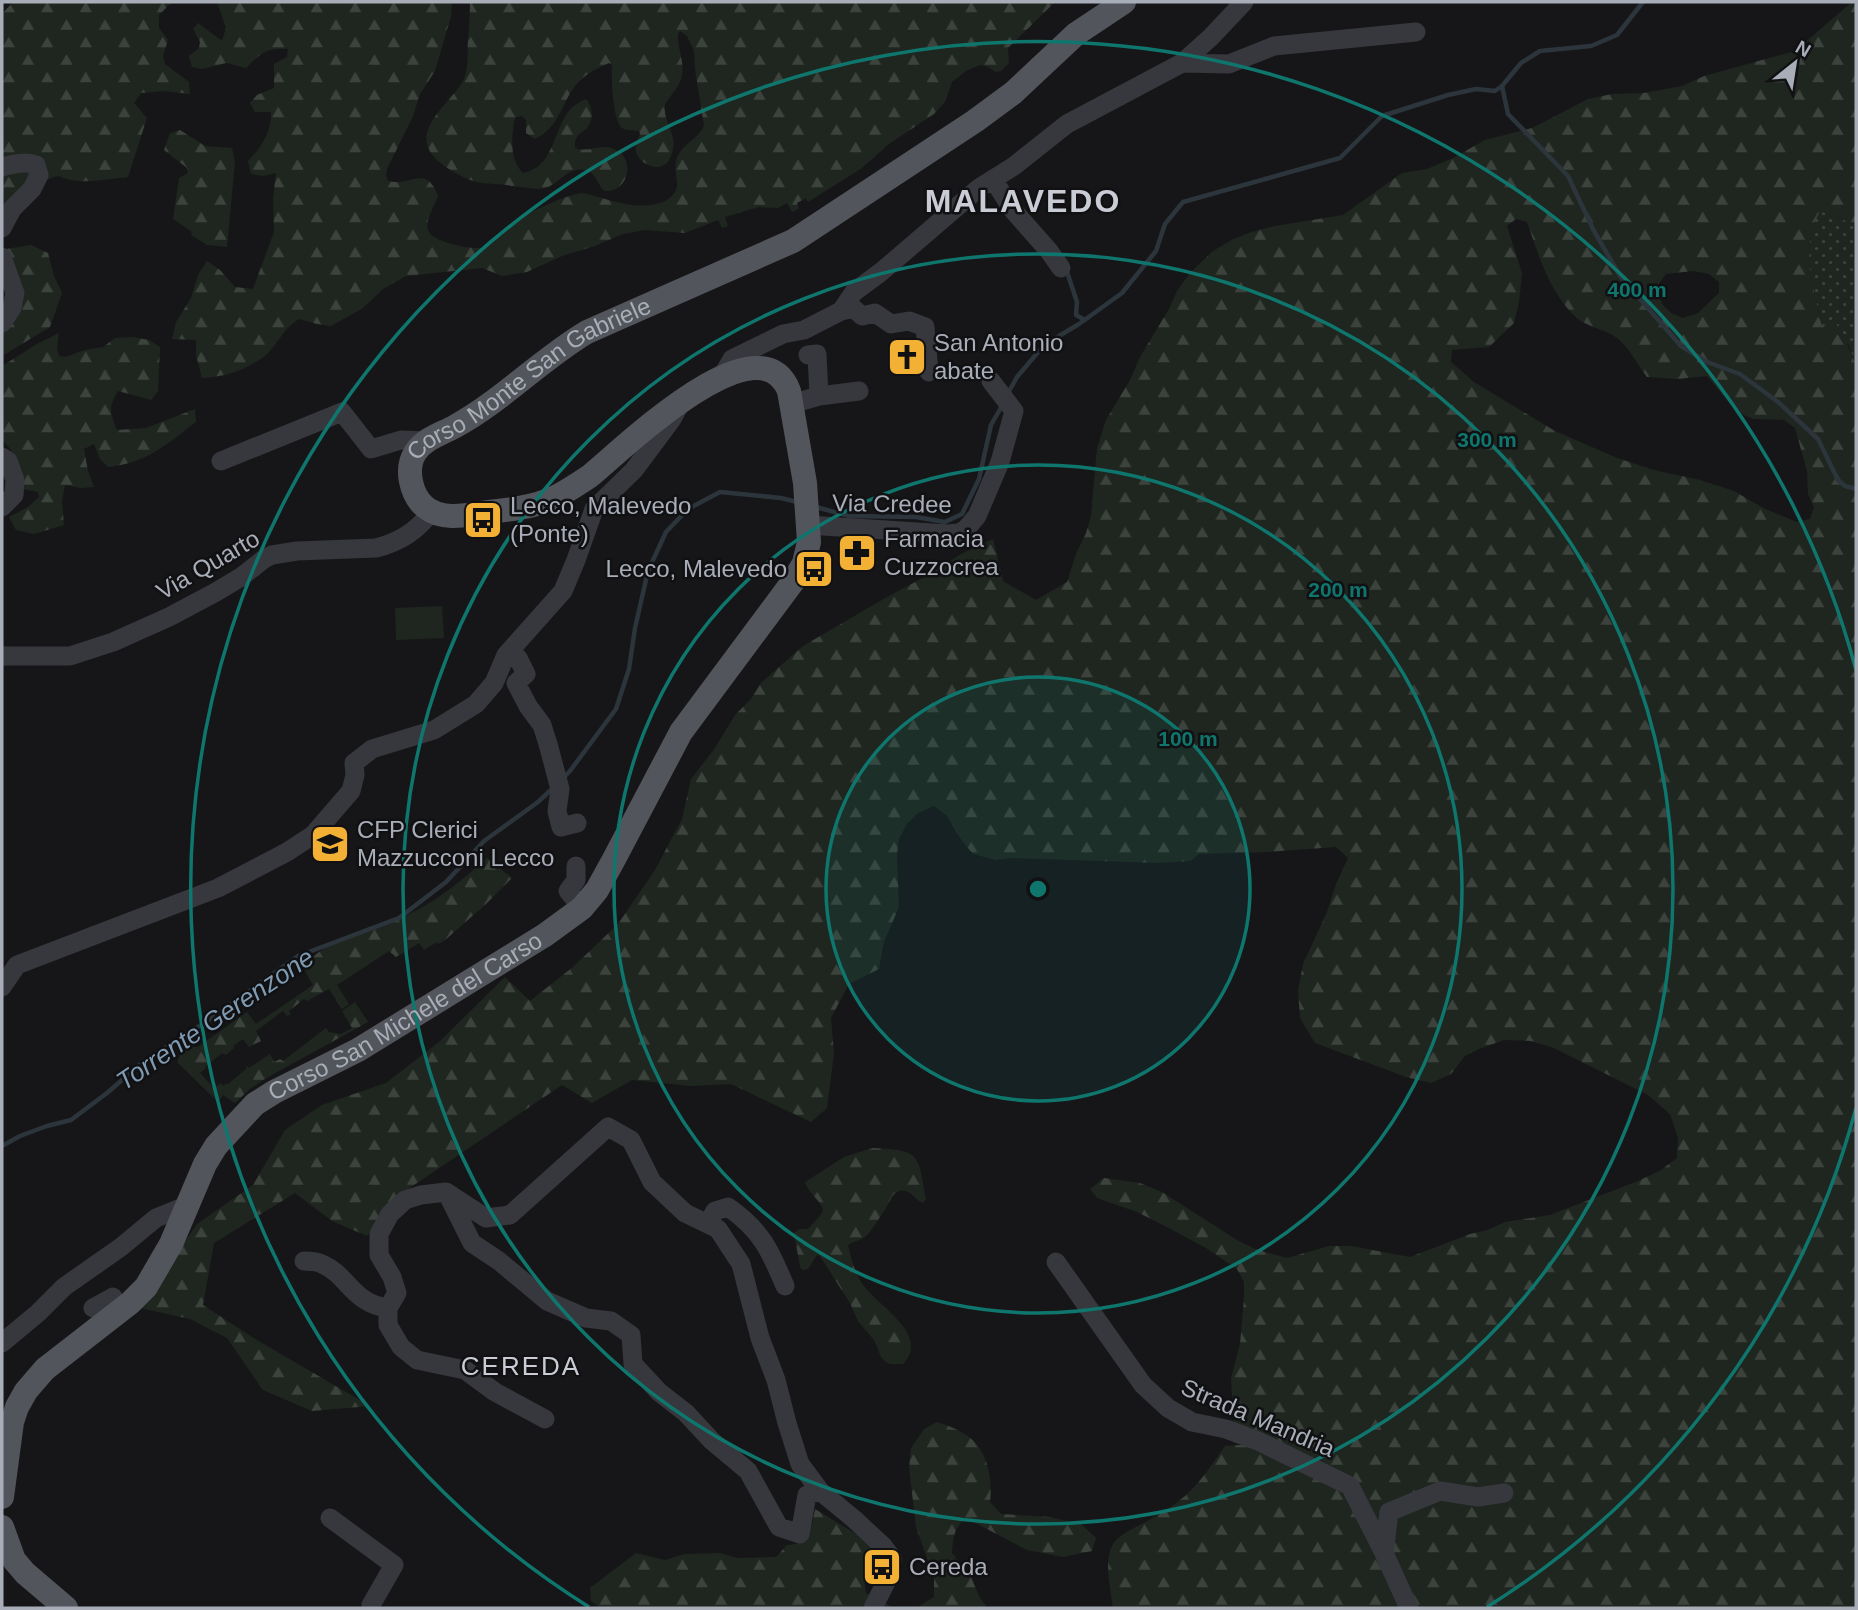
<svg xmlns="http://www.w3.org/2000/svg" width="1858" height="1610" viewBox="0 0 1858 1610" font-family="Arial,sans-serif">
<style>
.grass{fill:url(#grass-dots)}
.forest{fill:url(#forest-firs);fill-rule:evenodd}
.garden{fill:#1e261f}
.lines{fill:none;stroke-linecap:round;stroke-linejoin:round}
.stream{stroke:#2c353c;stroke-width:4.5}
.minor{stroke:#37383d;stroke-width:19}
.major{stroke:#53555c;stroke-width:24}
.ring{fill:none;stroke:#0f766e;stroke-width:3.5}
.labels{text-anchor:middle;stroke-width:5;stroke-linejoin:round;paint-order:stroke}
.poi-label{font-size:24px;fill:#a8adb8;stroke:#111113;text-anchor:start}
.street-label{font-size:24px;fill:#a8adb8;stroke:#111113}
.water-label{font-size:26px;font-style:italic;fill:#7f9bb3;stroke:#111113}
.neighbourhood-label{font-size:26px;letter-spacing:2px;fill:#c9ccd4;stroke:#111113}
.district-label{font-size:32px;font-weight:bold;letter-spacing:2px;fill:#c9ccd4;stroke:#111113}
.centre{fill:#0f766e;stroke:#111113;stroke-width:3.5}
.ring-label{font-size:21px;text-anchor:middle;font-weight:bold;fill:#0f766e;stroke:#111113;stroke-width:5;stroke-linejoin:round;paint-order:stroke}
</style>
<defs>
<pattern id="grass-dots" width="8" height="8" patternUnits="userSpaceOnUse" patternTransform="scale(1.75)"><rect width="8" height="8" fill="#1e261f"/><path d="M2 2h.1M6 6h.1" fill="none" stroke="#3c433d" stroke-width="1.8" stroke-linecap="round"/></pattern>
<pattern id="forest-firs" width="22" height="20" patternUnits="userSpaceOnUse" patternTransform="scale(1.75)"><rect width="22" height="20" fill="#1e261f"/><path d="M5 1l3.5 6h-7zM16 11l3.5 6h-7z" fill="#3c433d"/></pattern>
</defs>
<rect width="100%" height="100%" fill="#161618"/>
<path class="grass" d="M 1820,211 L 1842,219 L 1856,227 L 1856,366 L 1849,345 L 1822,326 C 1813,286 1799,250 1820,211 Z"/>
<path class="forest" d="M 13,2 L 174,2 L 168,6 L 159,15 L 159,28 L 168,40 L 163,56 L 165,64 L 189,82 L 190,94 L 164,91 L 141,93 L 134,103 L 147,118 L 128,177 C 104,179 80,186 58,176 L 44,180 L 44,170 L 2,163 L 2,14 Z
M 217,2 L 452,2 L 451,16 L 435,71 L 420,94 L 413,116 L 387,169 L 386,176 L 388,181 C 410,187 426,163 438,196 C 435,206 423,222 429,232 C 434,242 474,251 484,247 C 494,242 503,230 512,223 C 522,215 569,194 581,193 C 588,193 595,197 602,198 C 621,204 647,210 665,201 C 687,189 671,175 677,158 C 682,144 698,139 704,126 L 695,69 L 694,51 L 687,36 L 680,31 L 678,34 C 677,48 686,65 681,79 C 678,88 670,96 665,104 C 662,124 681,135 670,158 C 668,162 667,164 662,166 C 653,170 637,161 636,151 C 635,145 638,139 640,134 L 639,131 C 633,130 627,131 622,128 C 613,121 611,77 612,65 L 609,63 C 601,67 591,71 584,77 C 561,95 564,125 535,139 L 526,133 L 526,120 L 522,116 L 516,117 L 514,121 C 512,139 509,159 523,173 C 552,169 554,131 568,112 C 572,106 580,102 586,99 C 593,107 594,120 587,128 C 579,135 574,136 575,148 C 590,154 603,140 619,152 C 635,163 627,193 604,191 C 598,185 596,174 588,171 C 569,164 560,184 545,188 C 535,190 523,187 513,186 C 503,184 492,184 481,183 C 468,181 444,168 435,158 C 407,128 456,101 465,76 C 469,64 467,51 468,39 C 469,27 470,14 470,2 L 1055,2 L 1008,48 L 1009,63 L 1001,71 L 995,72 L 989,67 L 980,65 L 966,71 L 952,82 L 945,102 L 934,114 L 889,144 L 862,168 L 808,202 L 806,198 L 797,203 L 799,209 L 792,212 L 787,203 L 778,208 L 759,207 L 725,217 L 728,226 L 722,228 L 718,220 L 685,233 L 644,230 L 623,234 L 595,246 L 562,256 L 527,272 L 502,276 L 482,268 L 406,276 L 383,289 L 363,308 L 331,326 L 317,324 L 299,319 C 284,328 280,340 269,352 C 251,369 226,377 202,378 L 196,355 L 196,340 L 172,339 L 176,322 L 191,298 L 198,275 L 207,261 L 220,270 L 235,287 L 253,289 L 274,232 L 273,198 L 276,173 L 263,176 L 251,174 L 248,161 C 261,148 272,131 271,112 L 255,112 L 250,103 L 257,95 L 274,88 L 274,64 L 287,57 L 288,49 C 266,47 261,53 246,68 L 226,63 L 202,69 L 192,67 L 189,56 L 199,48 L 200,42 L 193,29 L 198,23 L 222,41 L 226,28 Z
M 1852,2 L 1856,2 L 1856,227 L 1842,219 L 1820,211 C 1800,249 1813,286 1822,326 L 1834,323 L 1841,328 L 1856,366 L 1856,1608 L 1113,1608 C 1111,1590 1103,1562 1113,1544 C 1119,1534 1139,1526 1149,1520 C 1161,1514 1174,1505 1185,1496 C 1201,1482 1213,1463 1225,1446 L 1267,1443 L 1234,1428 L 1231,1378 L 1240,1344 L 1244,1298 L 1244,1282 L 1237,1269 L 1206,1248 L 1163,1225 L 1137,1212 L 1097,1198 L 1090,1189 L 1104,1178 L 1140,1183 L 1162,1192 L 1237,1240 L 1255,1249 L 1287,1258 L 1329,1246 L 1351,1246 L 1410,1257 L 1470,1234 L 1487,1230 L 1505,1222 L 1550,1215 L 1638,1181 L 1661,1170 L 1677,1158 L 1678,1138 L 1670,1114 L 1648,1095 L 1554,1048 L 1531,1041 L 1504,1040 L 1479,1049 L 1465,1056 L 1451,1074 L 1431,1083 L 1406,1077 L 1315,1043 L 1300,1018 L 1298,990 L 1303,964 L 1327,912 L 1336,884 L 1348,858 L 1336,847 L 1268,852 L 1199,854 L 1191,861 L 1158,863 L 1011,858 L 996,860 L 973,854 L 962,841 L 947,816 L 934,806 L 918,813 L 907,824 L 899,839 L 897,854 L 899,907 L 884,942 L 879,969 L 849,984 L 831,1018 L 834,1053 L 827,1108 L 811,1122 L 731,1084 L 691,1086 L 632,1080 L 592,1103 L 562,1085 L 411,1187 L 384,1209 L 367,1236 L 332,1221 L 295,1193 L 214,1243 L 203,1305 L 252,1337 L 370,1406 L 312,1411 L 263,1390 L 227,1338 L 190,1319 L 140,1308 L 197,1224 L 253,1185 L 285,1130 L 322,1105 L 386,1083 L 439,1042 L 505,977 L 530,1001 L 573,967 L 618,924 L 655,870 L 682,819 L 691,779 L 715,748 L 735,715 L 751,699 L 761,683 L 803,646 L 887,597 L 932,573 L 961,554 L 993,539 L 1003,581 L 1036,600 L 1067,582 L 1076,554 L 1086,533 L 1091,516 L 1097,448 L 1106,420 L 1130,380 L 1140,357 L 1169,309 L 1177,291 L 1190,273 L 1213,251 L 1233,239 L 1251,232 L 1275,226 L 1343,215 L 1402,173 L 1427,169 L 1453,158 L 1485,140 L 1532,128 L 1588,99 L 1612,94 L 1644,93 L 1682,86 L 1704,76 L 1795,51 ZM 1516,219 L 1527,222 C 1539,256 1550,295 1578,319 C 1588,327 1605,329 1617,338 C 1630,348 1637,364 1647,377 L 1677,379 L 1707,376 L 1737,412 L 1753,419 L 1784,420 L 1795,428 L 1807,471 L 1808,494 L 1814,507 L 1810,519 L 1797,522 L 1765,509 L 1734,491 L 1700,480 L 1654,470 L 1617,458 L 1555,431 L 1474,382 L 1451,362 L 1452,350 L 1489,347 L 1514,323 L 1519,302 L 1522,273 L 1507,226 ZM 1693,271 L 1709,274 L 1719,282 L 1719,293 L 1698,313 L 1683,318 L 1671,313 L 1662,304 L 1658,285 L 1666,274 Z
M 180,130 L 205,146 L 232,148 L 235,162 L 227,247 L 207,245 L 191,235 L 192,232 L 173,219 L 179,178 L 188,173 L 187,168 L 164,150 L 170,133 Z
M 36,171 L 2,216 L 2,172 Z
M 31,245 L 48,253 L 54,276 L 62,293 L 50,327 L 2,356 L 2,331 L 7,324 L 6,249 Z
M 59,333 L 57,348 L 59,356 L 65,357 L 85,350 L 103,347 L 115,338 L 132,337 L 149,340 L 160,347 L 158,391 L 151,400 L 118,391 C 108,407 110,413 117,430 L 146,428 L 195,409 L 196,422 C 167,444 147,463 108,467 L 100,459 L 94,444 L 84,449 L 88,471 L 94,487 L 81,488 L 65,485 L 62,501 L 64,525 L 34,534 L 16,530 L 9,517 L 28,507 L 39,497 L 38,492 L 22,489 C 18,473 17,450 2,441 L 2,366 L 37,344 Z
M 487,858 L 512,878 L 485,905 L 444,941 L 438,944 L 437,942 L 424,950 L 419,943 L 396,957 L 389,951 L 337,985 L 349,1004 L 342,1009 L 329,989 L 307,1001 L 304,999 L 289,1011 L 291,1014 L 287,1016 L 283,1011 L 256,1031 L 261,1041 L 249,1047 L 243,1039 L 233,1046 L 234,1048 L 226,1055 L 222,1053 L 205,1067 L 206,1068 L 200,1073 L 214,1088 L 221,1083 L 223,1086 L 227,1083 L 228,1084 L 246,1069 L 247,1066 L 249,1068 L 270,1054 L 274,1062 L 280,1059 L 283,1061 L 326,1028 L 329,1032 L 341,1034 L 352,1028 L 342,1011 L 355,1002 L 368,1022 L 270,1076 L 251,1088 L 235,1103 L 223,1095 L 218,1102 L 177,1062 L 181,1052 L 185,1047 L 198,1047 L 247,1012 L 256,1024 L 313,985 L 304,969 C 314,947 359,930 381,923 C 390,920 399,919 407,915 C 438,901 462,880 487,858 Z
M 873,1148 C 922,1150 918,1155 926,1199 L 923,1203 C 915,1200 913,1192 905,1191 C 894,1188 890,1201 886,1208 C 881,1215 873,1229 867,1235 C 862,1241 854,1240 848,1245 C 851,1258 855,1275 864,1286 C 878,1306 931,1335 903,1364 L 890,1364 L 886,1362 L 881,1357 L 874,1340 L 858,1321 L 850,1303 L 820,1256 L 817,1255 L 808,1269 L 802,1270 L 800,1267 L 794,1233 L 799,1229 L 808,1229 L 820,1216 L 823,1210 C 819,1198 808,1193 805,1182 L 844,1157 Z
M 937,1422 C 946,1425 955,1428 963,1433 C 987,1446 993,1477 990,1502 L 1001,1514 L 1049,1517 L 1081,1524 L 1096,1538 L 1092,1551 L 1063,1557 L 1027,1550 L 966,1518 C 954,1527 953,1538 952,1553 L 971,1577 L 979,1596 L 987,1608 L 916,1608 L 934,1597 L 934,1578 L 916,1527 L 909,1467 L 911,1448 L 924,1429 Z
M 815,1509 L 866,1540 L 877,1549 C 863,1562 863,1576 866,1593 L 894,1608 L 601,1608 L 591,1601 L 590,1588 L 636,1553 L 665,1560 L 684,1554 L 720,1553 L 737,1558 L 776,1557 L 787,1545 C 811,1544 811,1529 815,1509 Z"/>
<path class="garden" d="M 442,606 L 444,638 L 396,640 L 395,608 Z"/>
<g class="lines">
<path class="stream" d="M 1502,86 L 1508,114 L 1568,176 L 1594,231 L 1620,276 L 1681,346 L 1707,362 L 1740,374 L 1778,402 L 1818,439 L 1838,480 L 1845,486 L 1856,489
M 1066,269 L 1077,302 L 1076,315 L 1085,320
M 1008,393 L 1017,377 L 1044,345 L 1079,324 L 1122,293 L 1156,251 L 1165,224 L 1183,202 L 1340,158 L 1382,116 L 1448,95 L 1476,89 L 1495,91 L 1502,86 L 1521,63 L 1540,51 L 1591,46 L 1617,35 L 1643,2
M 816,507 L 849,516 L 916,517 L 945,522 L 962,514 L 979,479 L 991,425 L 1003,404
M 563,778 L 570,771 L 616,709 L 629,669 L 635,628 L 648,571 L 666,532 L 688,509 L 720,492 L 781,498 L 797,502
M 2,1146 L 20,1136 L 47,1126 L 71,1120 L 107,1093 L 143,1062 L 206,1022 L 298,956 L 399,918 L 446,882 L 484,841 L 538,802 L 554,787"/>
<path class="minor" d="M 1182,63 L 1229,64 L 1274,46 L 1416,32
M 2,167 C 13,164 25,161 36,165 L 39,175 L 32,189 L 12,209 L 2,228
M 993,179 L 1012,209 L 1049,251 L 1061,268
M 2,257 L 15,293 L 12,308 L 2,323
M 841,311 L 853,308 L 862,316 L 875,313 L 891,324 L 909,321 L 925,327 L 929,372
M 808,355 L 817,354 L 819,396
M 721,378 L 732,359 L 783,334 L 804,330 L 841,311 L 854,292 L 881,272 L 979,188 L 1014,166 L 1067,124 L 1182,63 L 1211,37 L 1244,2
M 791,404 L 819,396 L 859,391
M 2,457 L 8,461 L 15,480 L 14,495 L 2,507
M 221,461 L 342,412 L 371,449 L 401,440 L 426,441
M 808,525 L 948,534 L 959,533 L 966,529 L 977,516 L 1000,462 L 1014,411 L 991,381
M 2,656 L 70,656 L 113,642 L 169,617 L 216,592 L 241,577 L 264,559 L 272,555 L 297,551 L 376,548 C 400,542 417,531 432,511
M 518,658 L 526,674 L 516,683 L 528,706 L 542,725 L 548,744 L 560,789 L 557,811 L 561,827 L 577,823
M 576,866 L 576,880 L 568,891 L 582,908
M 2,987 L 17,965 L 218,888 L 287,852 L 313,835 L 351,791 L 355,775 L 354,763 L 372,749 L 434,730 L 476,704 L 494,683 L 506,655 L 563,591 L 576,560 L 594,509 L 634,470 L 672,419 L 678,408
M 451,1195 L 450,1199 L 472,1243 L 499,1261 L 547,1301 L 586,1318 L 611,1321 L 631,1335 L 633,1364 L 659,1392 L 686,1413 L 712,1441 L 748,1471 L 779,1527 L 800,1534 L 807,1495 L 820,1491
M 708,1224 L 715,1211 L 728,1207 C 761,1230 770,1250 785,1286
M 304,1261 C 310,1261 316,1261 322,1264 C 348,1275 353,1304 388,1308
M 1056,1262 L 1143,1385 L 1168,1408 L 1192,1422 L 1226,1429 L 1258,1441 L 1350,1486 L 1384,1553
M 93,1308 L 113,1297
M 2,1343 L 38,1313 L 64,1287 L 121,1247 L 156,1218 L 188,1205
M 545,1419 L 495,1392 L 465,1370 L 417,1360 L 401,1347 L 388,1325 L 388,1308 L 397,1293 L 392,1277 L 379,1255 L 379,1234 L 390,1214 L 405,1200 L 421,1195 L 446,1192 L 486,1218 L 510,1215 L 608,1127 L 631,1140 L 652,1182 L 685,1213 L 718,1229 L 741,1264 L 760,1338 L 776,1380 L 787,1423 L 800,1464 L 820,1491 L 854,1519 L 883,1546 L 892,1558 L 891,1572 L 873,1608
M 330,1518 L 394,1565 L 371,1605 L 371,1608
M 1409,1608 L 1384,1553 L 1389,1512 L 1440,1491 L 1478,1497 L 1504,1493"/>
<g class="major">
<path id="s1" d="M 2,1497 L 12,1422 L 17,1407 L 26,1391 L 45,1369 L 130,1303 L 146,1287 L 171,1244 L 205,1164 L 216,1146 L 255,1104 L 274,1092 L 358,1050 L 545,935 L 582,908 L 597,890 L 613,861 L 681,732 L 794,580 L 804,563 L 809,542 L 805,483 L 789,391 C 759,314 620,452 590,476 C 581,482 572,488 563,493 C 538,508 510,509 481,513 C 463,516 441,520 425,507 C 411,495 405,469 415,453 C 424,439 439,435 454,427 C 502,401 540,360 587,332 L 793,241 L 975,121 L 1013,93 L 1076,34 L 1124,2"/>
<path d="M 2,1527 L 14,1560 L 25,1573 L 66,1608"/>
</g>
</g>
<circle cx="1038" cy="889" r="212" fill="#0f766e" fill-opacity=".12"/>
<g class="ring">
<circle cx="1038" cy="889" r="212"/>
<circle cx="1038" cy="889" r="424"/>
<circle cx="1038" cy="889" r="635"/>
<path d="M1856 1108A847 847 0 0 1 1487 1607M589 1607A847 847 0 1 1 1856 670"/>
</g>
<defs>
<g id="church-square" transform="scale(2.0125)"><rect x="-9" y="-9" width="18" height="18" rx="4" fill="#f2b134" stroke="#111113"/><path d="M-1.2-6h2.4v3.5h3.3v2.4h-3.3V6h-2.4V-.1h-3.3v-2.4h3.3Z" fill="#111"/></g>
<g id="bus-square" transform="scale(2.0125)"><rect x="-9" y="-9" width="18" height="18" rx="4" fill="#f2b134" stroke="#111113"/><path d="M-5-6H5V4H4V6H2V4H-2V6H-4V4H-5ZM-3.5-4V0h7V-4ZM-3.5 1.2v1.5H-2V1.2ZM2 1.2v1.5H3.5V1.2Z" fill="#111"/></g>
<g id="pharmacy-square" transform="scale(2.0125)"><rect x="-9" y="-9" width="18" height="18" rx="4" fill="#f2b134" stroke="#111113"/><path d="M-2-6h4v4h4v4h-4v4h-4v-4h-4v-4h4Z" fill="#111"/></g>
<g id="school-square" transform="scale(2.0125)"><rect x="-9" y="-9" width="18" height="18" rx="4" fill="#f2b134" stroke="#111113"/><path d="M0-5L7-2L0 1L-7-2ZM-4 1L0 2.5L4 1V4Q0 6-4 4Z" fill="#111"/></g>
</defs>
<g fill-rule="evenodd">
<use href="#church-square" x="907" y="357"/>
<use href="#bus-square" x="483" y="520"/>
<use href="#pharmacy-square" x="857" y="553"/>
<use href="#bus-square" x="814" y="569"/>
<use href="#school-square" x="330" y="844"/>
<use href="#bus-square" x="882" y="1567"/>
</g>
<g class="labels">
<g class="poi-label">
<text x="934" y="351">San Antonio<tspan x="934" dy="28">abate</tspan></text>
<text x="510" y="514">Lecco, Malevedo<tspan x="510" dy="28">(Ponte)</tspan></text>
<text x="884" y="547">Farmacia<tspan x="884" dy="28">Cuzzocrea</tspan></text>
<text x="787" y="577" text-anchor="end">Lecco, Malevedo</text>
<text x="357" y="838">CFP Clerici<tspan x="357" dy="28">Mazzucconi Lecco</tspan></text>
<text x="909" y="1575">Cereda</text>
</g>
<g class="street-label">
<text dy="8" stroke="none"><textPath href="#s1" startOffset="2067">Corso Monte San Gabriele</textPath></text>
<text transform="translate(892 504) rotate(1)" y="8">Via Credee</text>
<text transform="translate(208 565) rotate(-30)" y="8">Via Quarto</text>
<text dy="8" stroke="none"><textPath href="#s1" startOffset="658">Corso San Michele del Carso</textPath></text>
<text transform="translate(1258 1418) rotate(23)" y="8">Strada Mandria</text>
</g>
<g class="water-label">
<text transform="translate(215 1019) rotate(-34)" y="9">Torrente Gerenzone</text>
</g>
<g class="neighbourhood-label">
<text x="521" y="1375">CEREDA</text>
</g>
<g class="district-label">
<text x="1023" y="212">MALAVEDO</text>
</g>
</g>
<circle cx="1038" cy="889" r="10" class="centre"/>
<g class="ring-label">
<text x="1637" y="297">400 m</text>
<text x="1487" y="447">300 m</text>
<text x="1338" y="597">200 m</text>
<text x="1188" y="746">100 m</text>
</g>
<rect width="1858" height="1610" fill="none" stroke="#a8adb8" stroke-width="7"/>
<g transform="translate(1795 63) rotate(30)" stroke="#111113" stroke-width="5" paint-order="stroke">
<path d="M0-5L12 26L0 18L-12 26Z" fill="#a8adb8"/>
<text y="-10" font-size="19" font-weight="bold" text-anchor="middle" fill="#a8adb8">N</text>
</g>
</svg>
